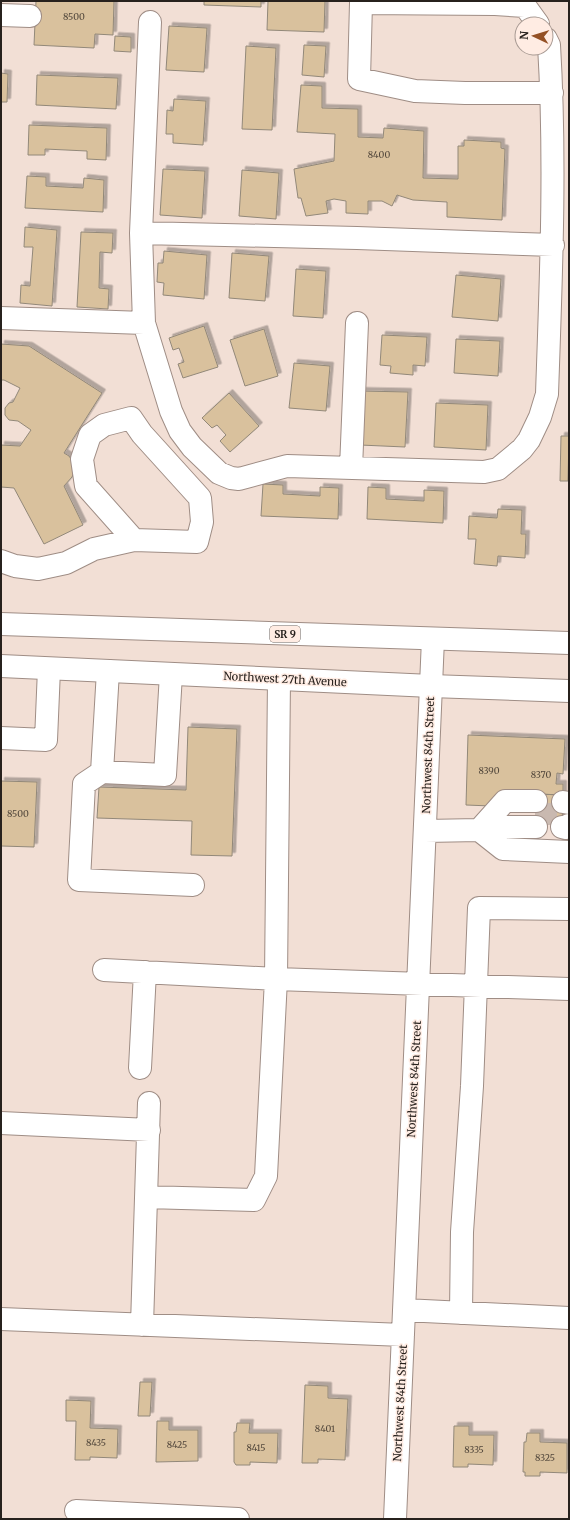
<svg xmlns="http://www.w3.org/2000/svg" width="570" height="1520" viewBox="0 0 570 1520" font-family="Merriweather,serif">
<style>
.building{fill:#d9c19d;stroke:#928879;filter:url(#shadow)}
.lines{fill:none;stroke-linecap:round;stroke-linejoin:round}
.minor-tunnel{stroke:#c9b9b0;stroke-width:22;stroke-dasharray:22 11;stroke-linecap:butt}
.minor-casing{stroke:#9f8d85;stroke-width:24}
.major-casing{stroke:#9f8d85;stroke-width:24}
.minor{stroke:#fff;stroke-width:22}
.major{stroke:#fff;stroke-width:22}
.labels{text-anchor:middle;stroke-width:3;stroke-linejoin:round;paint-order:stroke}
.number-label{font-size:9px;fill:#54493d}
.shield{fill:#ffece3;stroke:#685e58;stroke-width:1}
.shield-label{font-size:10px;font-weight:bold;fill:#27211d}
.street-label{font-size:11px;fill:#27211d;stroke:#ffece3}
</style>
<defs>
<filter id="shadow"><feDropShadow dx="3.5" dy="-3.5" stdDeviation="0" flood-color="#0004"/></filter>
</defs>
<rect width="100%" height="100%" fill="#f2dfd5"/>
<path class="building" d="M 36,1 L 114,1 L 113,35 L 95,34 L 94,48 L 34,45 Z
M 204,1 L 261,1 L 261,7 L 204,5 Z
M 268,1 L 325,1 L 324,32 L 267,30 Z
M 169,26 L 207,28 L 204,72 L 166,70 Z
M 115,36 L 131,37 L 131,52 L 114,51 Z
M 304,45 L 326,46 L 324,77 L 302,75 Z
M 246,46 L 276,48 L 272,130 L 242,129 Z
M 1,73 L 8,74 L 7,102 L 1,102 Z
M 37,75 L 118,78 L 116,109 L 36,105 Z
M 301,85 L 322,86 L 322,108 L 358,109 L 358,137 L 383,138 L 384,128 L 424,131 L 423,178 L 458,179 L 458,146 L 464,146 L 464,140 L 501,142 L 501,148 L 505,149 L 502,220 L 447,217 L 447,202 L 413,200 L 397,195 L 392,206 L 382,201 L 368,201 L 368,214 L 346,213 L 346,201 L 334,199 L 326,201 L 328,213 L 306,216 L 301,198 L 298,198 L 294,169 L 334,161 L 335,134 L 297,132 Z
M 174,99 L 206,101 L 203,145 L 173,143 L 173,134 L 166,134 L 167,110 L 173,111 Z
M 29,125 L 107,128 L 106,160 L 87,159 L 87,151 L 45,149 L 45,155 L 28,155 Z
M 163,169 L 205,171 L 202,218 L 160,215 Z
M 242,170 L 279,173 L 276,219 L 239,216 Z
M 27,176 L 46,177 L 46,186 L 83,188 L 84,178 L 104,180 L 103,212 L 25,208 Z
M 25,227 L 57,230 L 52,306 L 20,303 L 21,285 L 30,286 L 33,247 L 24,247 Z
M 81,232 L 113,233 L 112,253 L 100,252 L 99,288 L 109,289 L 108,309 L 77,307 Z
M 164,251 L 207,255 L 204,299 L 163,295 L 164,283 L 157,282 L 158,263 L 163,263 Z
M 232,253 L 269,256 L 265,301 L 229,298 Z
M 296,269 L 326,271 L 323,318 L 293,316 Z
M 456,275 L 501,279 L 498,321 L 452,317 Z
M 204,326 L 218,367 L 183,378 L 178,364 L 184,362 L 179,348 L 173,350 L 169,338 Z
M 264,329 L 278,376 L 245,386 L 230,340 Z
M 382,335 L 427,337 L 425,366 L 413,365 L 413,375 L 390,373 L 391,366 L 380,365 Z
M 456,339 L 500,341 L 498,376 L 454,373 Z
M 1,344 L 29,346 L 102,393 L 64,453 L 69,456 L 73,462 L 74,472 L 72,477 L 64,486 L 83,525 L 44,544 L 14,488 L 1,487 L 1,445 L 20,446 L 31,430 L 18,421 L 9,420 L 5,415 L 5,408 L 9,403 L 13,402 L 20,388 L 4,380 L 1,380 Z
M 294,363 L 330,366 L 326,411 L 289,408 Z
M 361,391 L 408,392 L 405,447 L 360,445 Z
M 229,393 L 259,426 L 230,452 L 220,441 L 226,435 L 217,425 L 212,428 L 202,418 Z
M 436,403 L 488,405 L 486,450 L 434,447 Z
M 561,436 L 569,436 L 568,481 L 560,481 Z
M 263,484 L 283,485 L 283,494 L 320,496 L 320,487 L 339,488 L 338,519 L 261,516 Z
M 368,487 L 386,488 L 386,499 L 424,501 L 424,490 L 444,491 L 443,523 L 367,519 Z
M 498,509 L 522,510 L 521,534 L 526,534 L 525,558 L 498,556 L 497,566 L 474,564 L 476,539 L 468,539 L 469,516 L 497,518 Z
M 188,727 L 237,729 L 232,856 L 191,855 L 192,821 L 97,818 L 99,787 L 186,790 Z
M 468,735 L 565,739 L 563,774 L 557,773 L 556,784 L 563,784 L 563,795 L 510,793 L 491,806 L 466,805 Z
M 1,781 L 37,782 L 34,847 L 1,846 Z
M 537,794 L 563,795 L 562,825 L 536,824 Z
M 140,1382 L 152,1382 L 150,1416 L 138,1416 Z
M 305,1385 L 328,1386 L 328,1398 L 348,1399 L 345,1460 L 318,1459 L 318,1463 L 302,1463 Z
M 66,1400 L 91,1401 L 90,1428 L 118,1429 L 117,1458 L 90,1457 L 90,1460 L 75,1460 L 76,1421 L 66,1421 Z
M 157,1421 L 169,1421 L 169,1430 L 198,1430 L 198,1461 L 156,1462 Z
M 237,1423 L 250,1423 L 249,1433 L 278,1433 L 277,1463 L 250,1462 L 250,1465 L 236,1465 L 234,1462 L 234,1432 L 236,1432 Z
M 454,1426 L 469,1426 L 469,1435 L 494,1435 L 493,1465 L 468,1464 L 468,1467 L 453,1467 Z
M 527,1433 L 540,1433 L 540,1442 L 567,1443 L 567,1473 L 540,1472 L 540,1476 L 525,1476 L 525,1472 L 523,1472 L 524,1442 L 526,1442 Z"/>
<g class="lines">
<path class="minor-tunnel" d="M 535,814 L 562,814"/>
<g class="minor-casing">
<path id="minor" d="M 524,1 L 525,6 L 538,24
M 525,6 L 495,4 L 361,3 L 359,79 L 415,91 L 465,93 L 552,93
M 1,15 L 30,16
M 150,22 L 141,233 L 144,323 L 171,411 L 180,431 L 192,447 L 219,473 L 231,478 L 239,479 L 287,466 L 484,472 L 498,469 L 522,449 L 529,440 L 540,417 L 547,394 C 551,278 556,161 549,45 L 546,39
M 141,233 L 357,238 L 553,245
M 1,318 L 144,323
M 351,468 L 357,323
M 1,561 L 15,566 L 38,569 L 66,563 L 94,549 L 134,540 L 197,542 L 202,522 L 200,498 L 142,434 L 131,418 L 104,425 L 90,435 L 82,459 L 86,486 L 134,540
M 108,671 L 102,772 L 165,775 L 171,674
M 279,679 L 276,979 L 569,989
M 1,738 L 46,740 L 49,669
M 102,772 L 84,784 L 79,880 L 193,885
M 563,802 L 569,803
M 562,827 L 566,828 L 569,825
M 479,830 L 505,801 L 536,801
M 479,830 L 505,827 L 536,827
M 425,831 L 479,830 L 503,849 L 569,852
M 104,970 L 276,979 L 266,1176 L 254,1200 L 146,1197
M 140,1068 L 145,972
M 1,1123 L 149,1130
M 404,1310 L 569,1318
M 461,1313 L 462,1232 L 472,1086 L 479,908 L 569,909
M 1,1319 L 403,1335
M 142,1325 L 149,1103
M 76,1511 L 238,1519
M 395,1519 L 433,639"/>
</g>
<g class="major-casing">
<path id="major" d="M 1,624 L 569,643
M 1,666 L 431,686 L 569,691"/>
</g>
<use href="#minor" class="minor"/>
<use href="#major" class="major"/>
</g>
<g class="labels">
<g class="number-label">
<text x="74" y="20">8500</text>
<text x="379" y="158">8400</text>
<text x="489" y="774">8390</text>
<text x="541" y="778">8370</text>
<text x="18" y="817">8500</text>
<text x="325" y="1432">8401</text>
<text x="96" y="1446">8435</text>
<text x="177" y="1448">8425</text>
<text x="256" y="1451">8415</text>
<text x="474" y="1453">8335</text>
<text x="545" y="1461">8325</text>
</g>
<rect class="shield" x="270" y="626" width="30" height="16" rx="3"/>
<g class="shield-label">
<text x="285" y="638">SR 9</text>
</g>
<g class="street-label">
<text transform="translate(285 679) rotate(3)" y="4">Northwest 27th Avenue</text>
<text transform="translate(428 755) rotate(-88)" y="4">Northwest 84th Street</text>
<text transform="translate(414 1079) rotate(-87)" y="4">Northwest 84th Street</text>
<text transform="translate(400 1403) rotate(-87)" y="4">Northwest 84th Street</text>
</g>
</g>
<rect width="570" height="1520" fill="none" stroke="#27211d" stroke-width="4"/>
<g transform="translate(534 36) rotate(274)"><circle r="19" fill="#ffece3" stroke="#a99b94"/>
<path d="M0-3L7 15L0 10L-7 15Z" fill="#945024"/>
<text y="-6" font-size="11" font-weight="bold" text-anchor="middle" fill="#27211d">N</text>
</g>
</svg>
